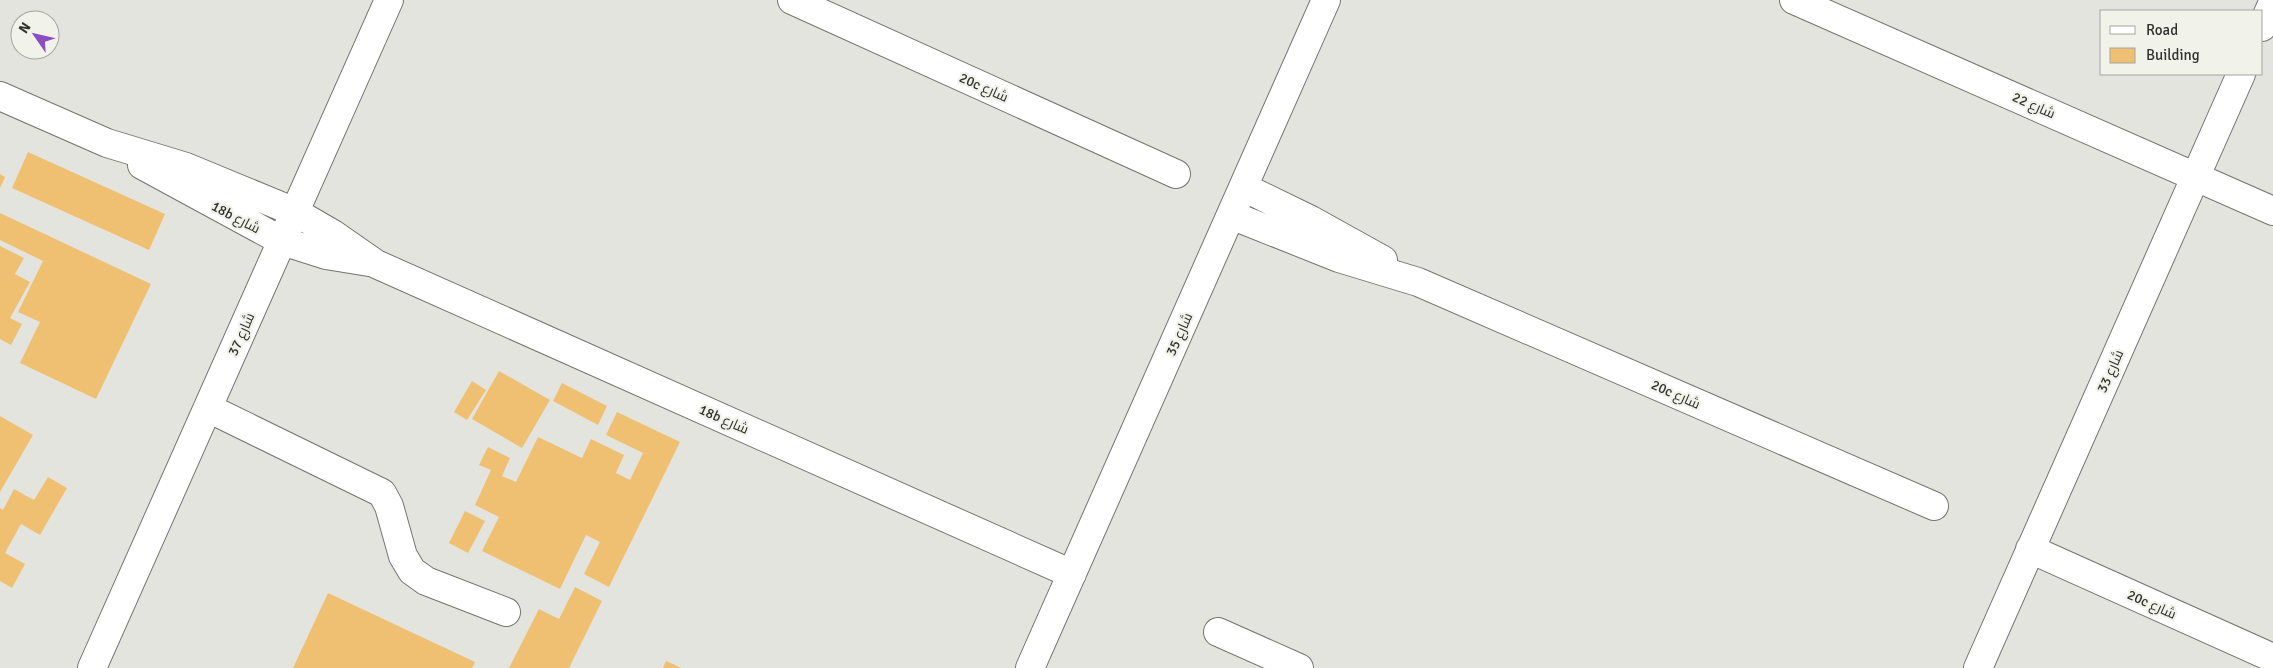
<svg xmlns="http://www.w3.org/2000/svg" width="2273" height="668" viewBox="0 0 2273 668" font-family="Signika,Cairo,sans-serif">
<style>
.building{fill:#f0c072}
.lines{fill:none;stroke-linecap:round;stroke-linejoin:round}
.minor-casing{stroke:#74756f;stroke-width:30}
.minor{stroke:#fff;stroke-width:28}
.labels{text-anchor:middle;stroke-width:4.5;stroke-linejoin:round;paint-order:stroke}
.street-label{font-size:14px;fill:#30312e;stroke:#f1f2ea}
</style>
<rect width="100%" height="100%" fill="#e3e4dd"/>
<path class="building" d="M 28,152 L 165,214 L 149,250 L 12,188 Z
M 0,174 L 5,177 L 0,188 Z
M 0,213 L 151,284 L 96,399 L 20,363 L 40,322 L 18,312 L 43,261 L 0,240 Z
M 0,246 L 24,258 L 15,274 L 30,282 L 10,318 L 22,324 L 11,345 L 0,339 Z
M 499,371 L 550,400 L 522,448 L 472,419 Z
M 472,381 L 486,390 L 467,420 L 454,412 Z
M 562,383 L 607,406 L 598,425 L 553,401 Z
M 617,412 L 680,442 L 609,587 L 584,574 L 600,542 L 586,535 L 560,589 L 482,551 L 499,517 L 475,505 L 491,470 L 479,465 L 488,447 L 510,458 L 502,476 L 516,482 L 538,437 L 582,458 L 591,439 L 624,455 L 616,473 L 630,480 L 643,453 L 606,435 Z
M 0,416 L 33,435 L 0,492 Z
M 48,477 L 67,488 L 40,535 L 21,524 L 5,553 L 25,564 L 12,588 L 0,581 L 0,508 L 3,510 L 14,489 L 34,500 Z
M 465,511 L 485,521 L 468,553 L 449,543 Z
M 575,587 L 602,601 L 569,668 L 509,668 L 539,609 L 559,619 Z
M 328,593 L 475,662 L 472,668 L 293,668 Z
M 666,661 L 675,665 L 681,668 L 663,668 Z"/>
<g class="lines">
<g class="minor-casing">
<path id="minor" d="M 792,0 L 1176,174
M 1794,0 L 2273,211
M 2262,27 L 2273,2
M 0,96 L 107,143 L 186,167 L 295,212 L 333,234 L 376,264 L 1072,574
M 142,165 L 282,241 L 326,255 L 369,262
M 1243,187 L 1311,220 L 1383,260
M 1231,215 L 1339,258 L 1418,282 L 1934,506
M 208,408 L 382,493 L 389,506 L 403,556 L 412,571 L 426,581 L 506,612
M 2030,549 L 2273,658
M 1218,632 L 1299,668
M 92,668 L 389,0
M 1030,668 L 1326,0
M 1978,668 L 2241,74"/>
</g>
<use href="#minor" class="minor"/>
</g>
<g class="labels">
<g class="street-label">
<text transform="translate(984 87) rotate(24)" y="5">20c شارع</text>
<text transform="translate(2034 105) rotate(24)" y="5">شارع 22</text>
<text transform="translate(236 217) rotate(28)" y="5">18b شارع</text>
<text transform="translate(241 334) rotate(-66)" y="5">شارع 37</text>
<text transform="translate(1179 334) rotate(-66)" y="5">شارع 35</text>
<text transform="translate(2110 371) rotate(-66)" y="5">شارع 33</text>
<text transform="translate(1676 394) rotate(24)" y="5">20c شارع</text>
<text transform="translate(724 419) rotate(24)" y="5">18b شارع</text>
<text transform="translate(2152 604) rotate(24)" y="5">20c شارع</text>
</g>
</g>
<rect x="2100" y="10" width="162" height="65" fill="#f1f2ea" stroke="#a4a59f"/>
<rect x="2110" y="26" width="25" height="8" fill="#ffffff" stroke="#a4a59f"/>
<text x="2146" y="35" font-size="15" fill="#30312e">Road</text>
<rect x="2110" y="48" width="25" height="15" fill="#f0c072" stroke="#a4a59f"/>
<text x="2146" y="60" font-size="15" fill="#30312e">Building</text>
<g transform="translate(35 35) rotate(304)"><circle r="24" fill="#f1f2ea" stroke="#a4a59f"/>
<path d="M0-4L9 19L0 12L-9 19Z" fill="#8c4dc2"/>
<text y="-8" font-size="14" font-weight="bold" text-anchor="middle" fill="#30312e">N</text>
</g>
</svg>
